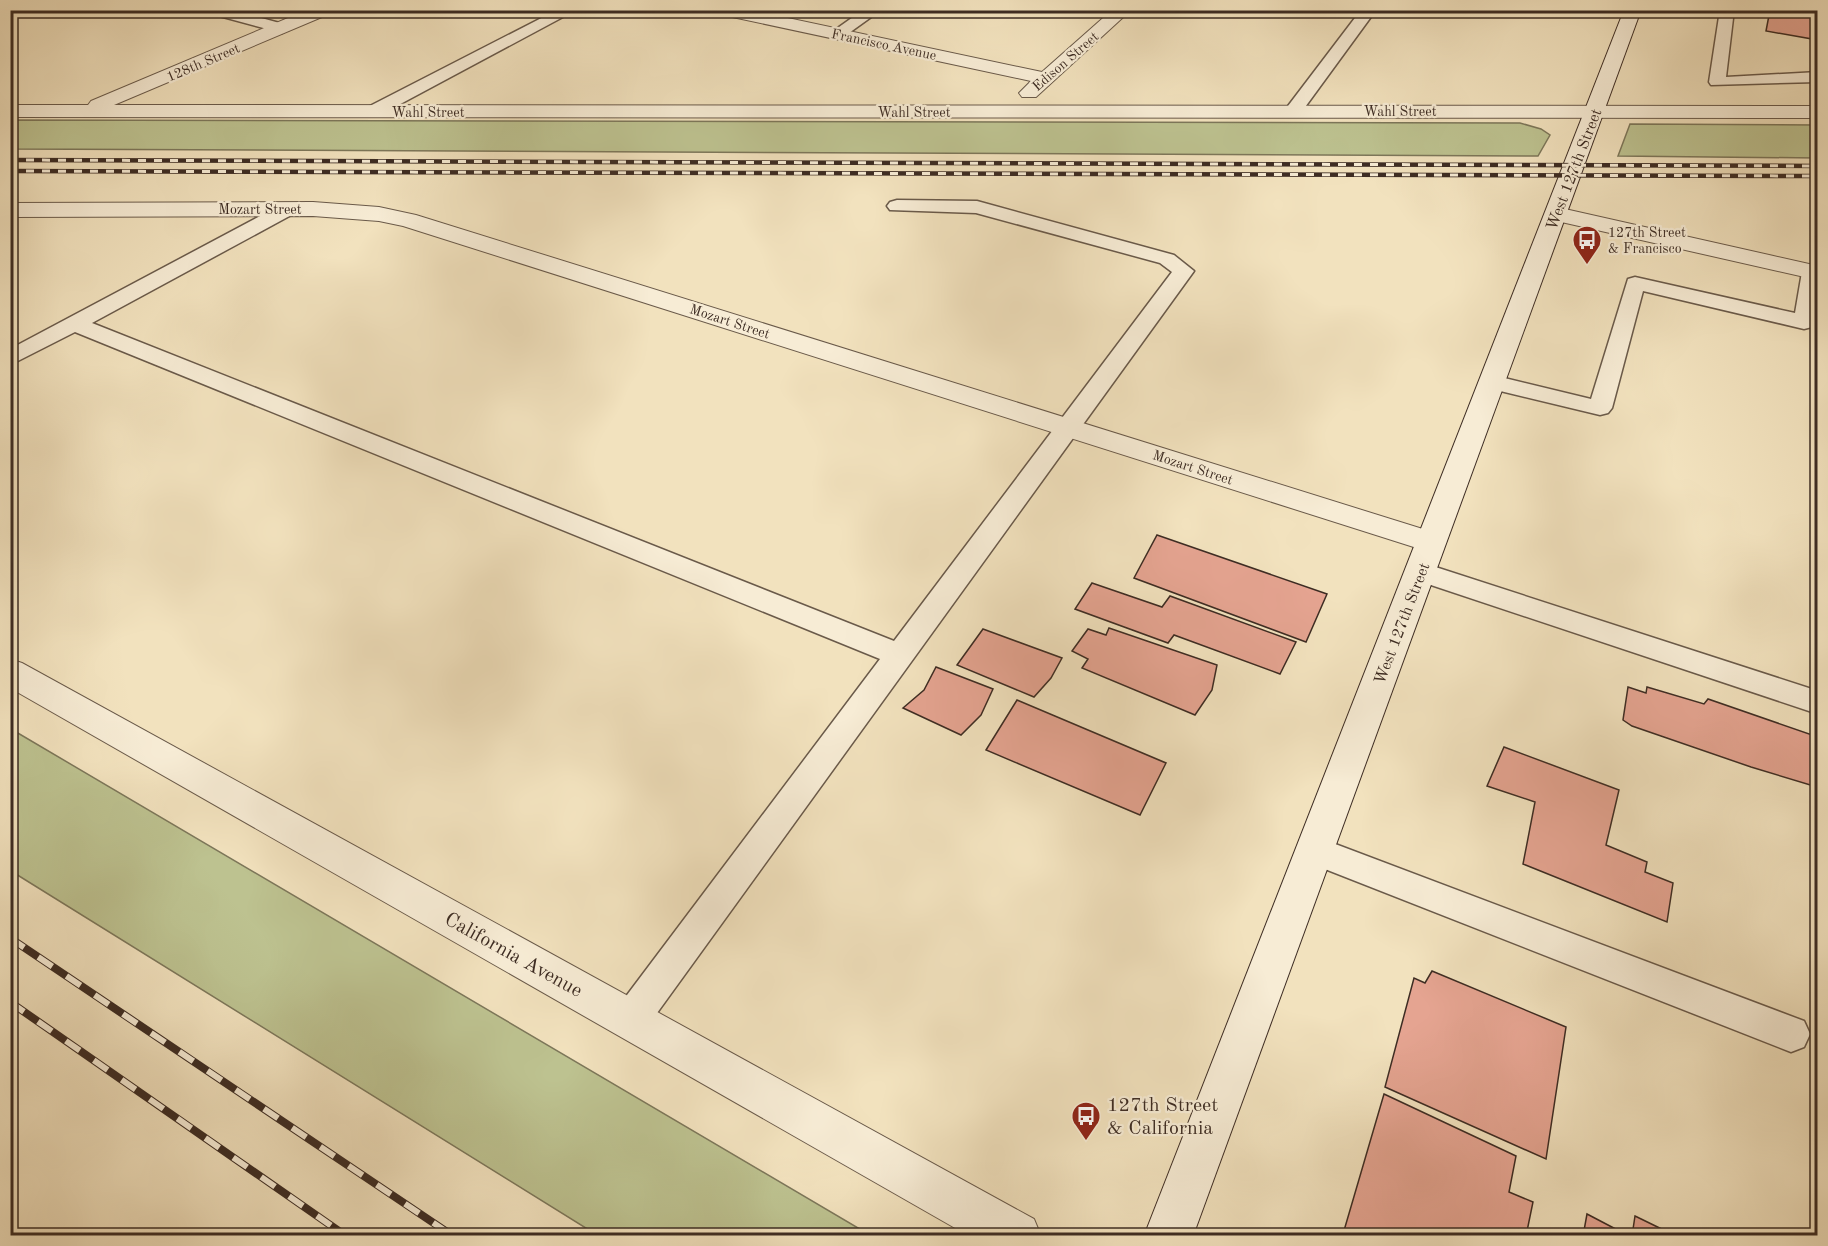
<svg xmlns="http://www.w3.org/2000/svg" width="1828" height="1246" viewBox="0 0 1828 1246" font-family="'Old Standard TT',serif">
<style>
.green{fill:#bdc290;stroke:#7d775a;stroke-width:1.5}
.building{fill:#e5a491;stroke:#3d2c23;stroke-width:1.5}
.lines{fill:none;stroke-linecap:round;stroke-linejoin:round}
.service-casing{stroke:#6a5a4a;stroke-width:3}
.minor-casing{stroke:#6a5a4a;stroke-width:2}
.secondary-casing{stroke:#3d2c23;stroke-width:2}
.service{fill:#f7ecd5;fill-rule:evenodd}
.minor{fill:#f7ecd5;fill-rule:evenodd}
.secondary{fill:#f7ecd5;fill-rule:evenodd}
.rail-far1-casing{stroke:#3d2c23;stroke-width:4.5}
.rail-casing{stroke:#3d2c23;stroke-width:8}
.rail-far1{stroke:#f7ecd5;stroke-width:3;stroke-dasharray:8;stroke-linecap:butt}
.rail{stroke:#f7ecd5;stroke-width:6;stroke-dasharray:17;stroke-linecap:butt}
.labels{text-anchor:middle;stroke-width:4.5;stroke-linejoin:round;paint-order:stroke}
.far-street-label{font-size:14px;fill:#3d2c23;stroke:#f7ecd5}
.far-poi-label{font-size:14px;fill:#3d2c23;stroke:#f7ecd5;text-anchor:start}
.street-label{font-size:16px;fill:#3d2c23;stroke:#f7ecd5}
.near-street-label{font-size:20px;fill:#3d2c23;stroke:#f7ecd5}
.near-poi-label{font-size:20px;fill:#3d2c23;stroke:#f7ecd5;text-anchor:start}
</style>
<rect width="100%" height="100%" fill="#f2e2be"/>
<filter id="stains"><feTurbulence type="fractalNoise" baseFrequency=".00333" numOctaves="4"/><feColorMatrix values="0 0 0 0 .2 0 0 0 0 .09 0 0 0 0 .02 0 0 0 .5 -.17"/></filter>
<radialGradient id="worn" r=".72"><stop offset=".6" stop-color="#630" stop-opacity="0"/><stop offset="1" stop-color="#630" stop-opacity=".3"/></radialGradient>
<path class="green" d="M 11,120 L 1520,123 L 1541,129 L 1550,135 L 1538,156 L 11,149 Z
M 1630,124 L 1817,125 L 1817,158 L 1618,156 Z
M 11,729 L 870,1235 L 597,1235 L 11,871 Z"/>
<path class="building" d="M 1770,10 L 1818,10 L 1818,40 L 1766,31 Z
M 1157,535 L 1327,594 L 1306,642 L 1134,578 Z
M 1092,583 L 1162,607 L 1170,596 L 1296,642 L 1280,674 L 1174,635 L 1168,643 L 1075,609 Z
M 1109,628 L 1217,665 L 1212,690 L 1195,715 L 1082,668 L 1088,659 L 1072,651 L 1088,629 L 1106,635 Z
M 983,629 L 1062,658 L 1051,678 L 1034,697 L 957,665 Z
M 936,667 L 993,689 L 981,715 L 961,735 L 903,708 L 924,690 Z
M 1628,687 L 1646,693 L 1647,687 L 1704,704 L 1708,699 L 1818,737 L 1817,787 L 1751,767 L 1632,726 L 1623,720 Z
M 1017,700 L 1166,763 L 1140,815 L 986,750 Z
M 1504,747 L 1619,790 L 1606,845 L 1647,862 L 1645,872 L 1673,883 L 1667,922 L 1523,864 L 1535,802 L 1487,786 Z
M 1432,971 L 1566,1027 L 1546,1159 L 1385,1087 L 1414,978 L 1425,983 Z
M 1384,1094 L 1516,1156 L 1509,1192 L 1533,1202 L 1526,1236 L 1343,1234 Z
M 1587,1214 L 1629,1236 L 1583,1236 Z
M 1635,1216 L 1676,1236 L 1632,1236 Z"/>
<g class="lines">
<g class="service-casing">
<path id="service" d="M 206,10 L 232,10 L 287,25 L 290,28 L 282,33 L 208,13 Z
M 557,10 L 576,10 L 378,116 L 366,116 L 363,112 L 366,108 Z
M 863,10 L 881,10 L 842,38 L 832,38 L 829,35 L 832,32 Z
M 1361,10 L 1376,10 L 1300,114 L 1288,114 L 1285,110 L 1288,106 Z
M 1720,10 L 1734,10 L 1726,77 L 1818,72 L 1818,82 L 1711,85 L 1709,82 Z
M 897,200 L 977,201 L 1174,255 L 1194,271 L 644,1031 L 631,1037 L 618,1031 L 612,1019 L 618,1007 L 880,659 L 75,332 L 10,365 L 10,349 L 281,205 L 295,205 L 298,209 L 295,213 L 92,323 L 894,641 L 1172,272 L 1160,263 L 976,213 L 890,210 L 887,206 L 890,202 Z
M 1812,266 L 1818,267 C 1818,285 1822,312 1812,327 L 1804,329 L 1643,291 L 1612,408 L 1608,413 L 1600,415 L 1492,389 L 1484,387 L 1480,382 L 1484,377 L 1492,375 L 1591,399 L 1628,279 L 1635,277 L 1795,313 L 1802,272 L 1805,268 Z
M 1420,562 L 1818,691 L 1818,714 L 1410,578 L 1406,571 L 1410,564 Z
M 1314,836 L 1804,1021 L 1810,1034 L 1804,1047 L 1791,1052 L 1302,860 L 1297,850 L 1302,840 Z"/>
</g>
<g class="minor-casing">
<path id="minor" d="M 307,10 L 331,10 L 329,14 L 114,105 L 1818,106 L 1818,118 L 10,117 L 10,105 L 88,105 L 91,101 Z
M 715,10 L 750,10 L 1042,72 L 1112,10 L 1131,10 L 1036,97 L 1022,97 L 1019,93 L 1031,81 L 723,15 Z
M 313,202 L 379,207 L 416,215 L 1442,535 L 1446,542 L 1442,549 L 1431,552 L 1420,549 L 403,226 L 379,221 L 313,216 L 10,217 L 10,203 Z
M 1556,207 L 1818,266 L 1818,280 L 1548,219 L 1545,214 L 1548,209 Z
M 10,659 L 22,663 L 1034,1219 L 1041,1236 L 969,1236 L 10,688 Z"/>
</g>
<g class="secondary-casing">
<path id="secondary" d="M 1624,10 L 1641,10 L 1193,1236 L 1144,1236 Z"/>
</g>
<use href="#service" class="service"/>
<use href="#minor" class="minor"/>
<use href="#secondary" class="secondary"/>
<g class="rail-far1-casing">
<path id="rail-far1" d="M 10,160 L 1818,166
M 10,171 L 1818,176"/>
</g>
<g class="rail-casing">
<path id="rail" d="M 10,938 L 453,1236
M 10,1002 L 346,1236"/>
</g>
<use href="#rail-far1" class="rail-far1"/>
<use href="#rail" class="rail"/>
</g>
<defs>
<g id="bus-pin" transform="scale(1.5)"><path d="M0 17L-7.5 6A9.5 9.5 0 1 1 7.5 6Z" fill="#8f2418" stroke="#f7ecd5"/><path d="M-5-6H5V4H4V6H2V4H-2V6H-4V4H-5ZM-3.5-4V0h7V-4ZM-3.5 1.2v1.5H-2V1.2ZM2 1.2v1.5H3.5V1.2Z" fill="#fff"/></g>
</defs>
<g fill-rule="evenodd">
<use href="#bus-pin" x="1587" y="240"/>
<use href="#bus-pin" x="1086" y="1116"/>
</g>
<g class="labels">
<g class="far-street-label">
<text transform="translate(884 44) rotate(12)" y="5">Francisco Avenue</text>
<text transform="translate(1065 61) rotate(-41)" y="5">Edison Street</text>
<text transform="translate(203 62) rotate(-23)" y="5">128th Street</text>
<text x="1400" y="116">Wahl Street</text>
<text x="428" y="117">Wahl Street</text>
<text x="914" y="117">Wahl Street</text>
<text x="260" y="214">Mozart Street</text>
<text transform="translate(730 321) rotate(18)" y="5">Mozart Street</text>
<text transform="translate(1193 467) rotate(18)" y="5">Mozart Street</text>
</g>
<g class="far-poi-label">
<text x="1608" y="237">127th Street<tspan x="1608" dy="16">&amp; Francisco</tspan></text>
</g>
<g class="street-label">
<text transform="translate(1573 169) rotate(-69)" y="6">West 127th Street</text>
<text transform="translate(1401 623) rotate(-69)" y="6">West 127th Street</text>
</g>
<g class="near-street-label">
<text transform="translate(514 954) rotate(29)" y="7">California Avenue</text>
</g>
<g class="near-poi-label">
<text x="1107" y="1111">127th Street<tspan x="1107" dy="23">&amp; California</tspan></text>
</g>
</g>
<rect width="1828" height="1246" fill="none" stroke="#f2e2be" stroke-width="36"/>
<rect x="12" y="12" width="1804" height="1222" fill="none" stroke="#3d2c23" stroke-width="3"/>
<rect x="18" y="18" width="1792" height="1210" fill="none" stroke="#3d2c23" stroke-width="1.5"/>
<rect width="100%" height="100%" filter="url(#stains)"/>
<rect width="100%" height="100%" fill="url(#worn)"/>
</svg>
